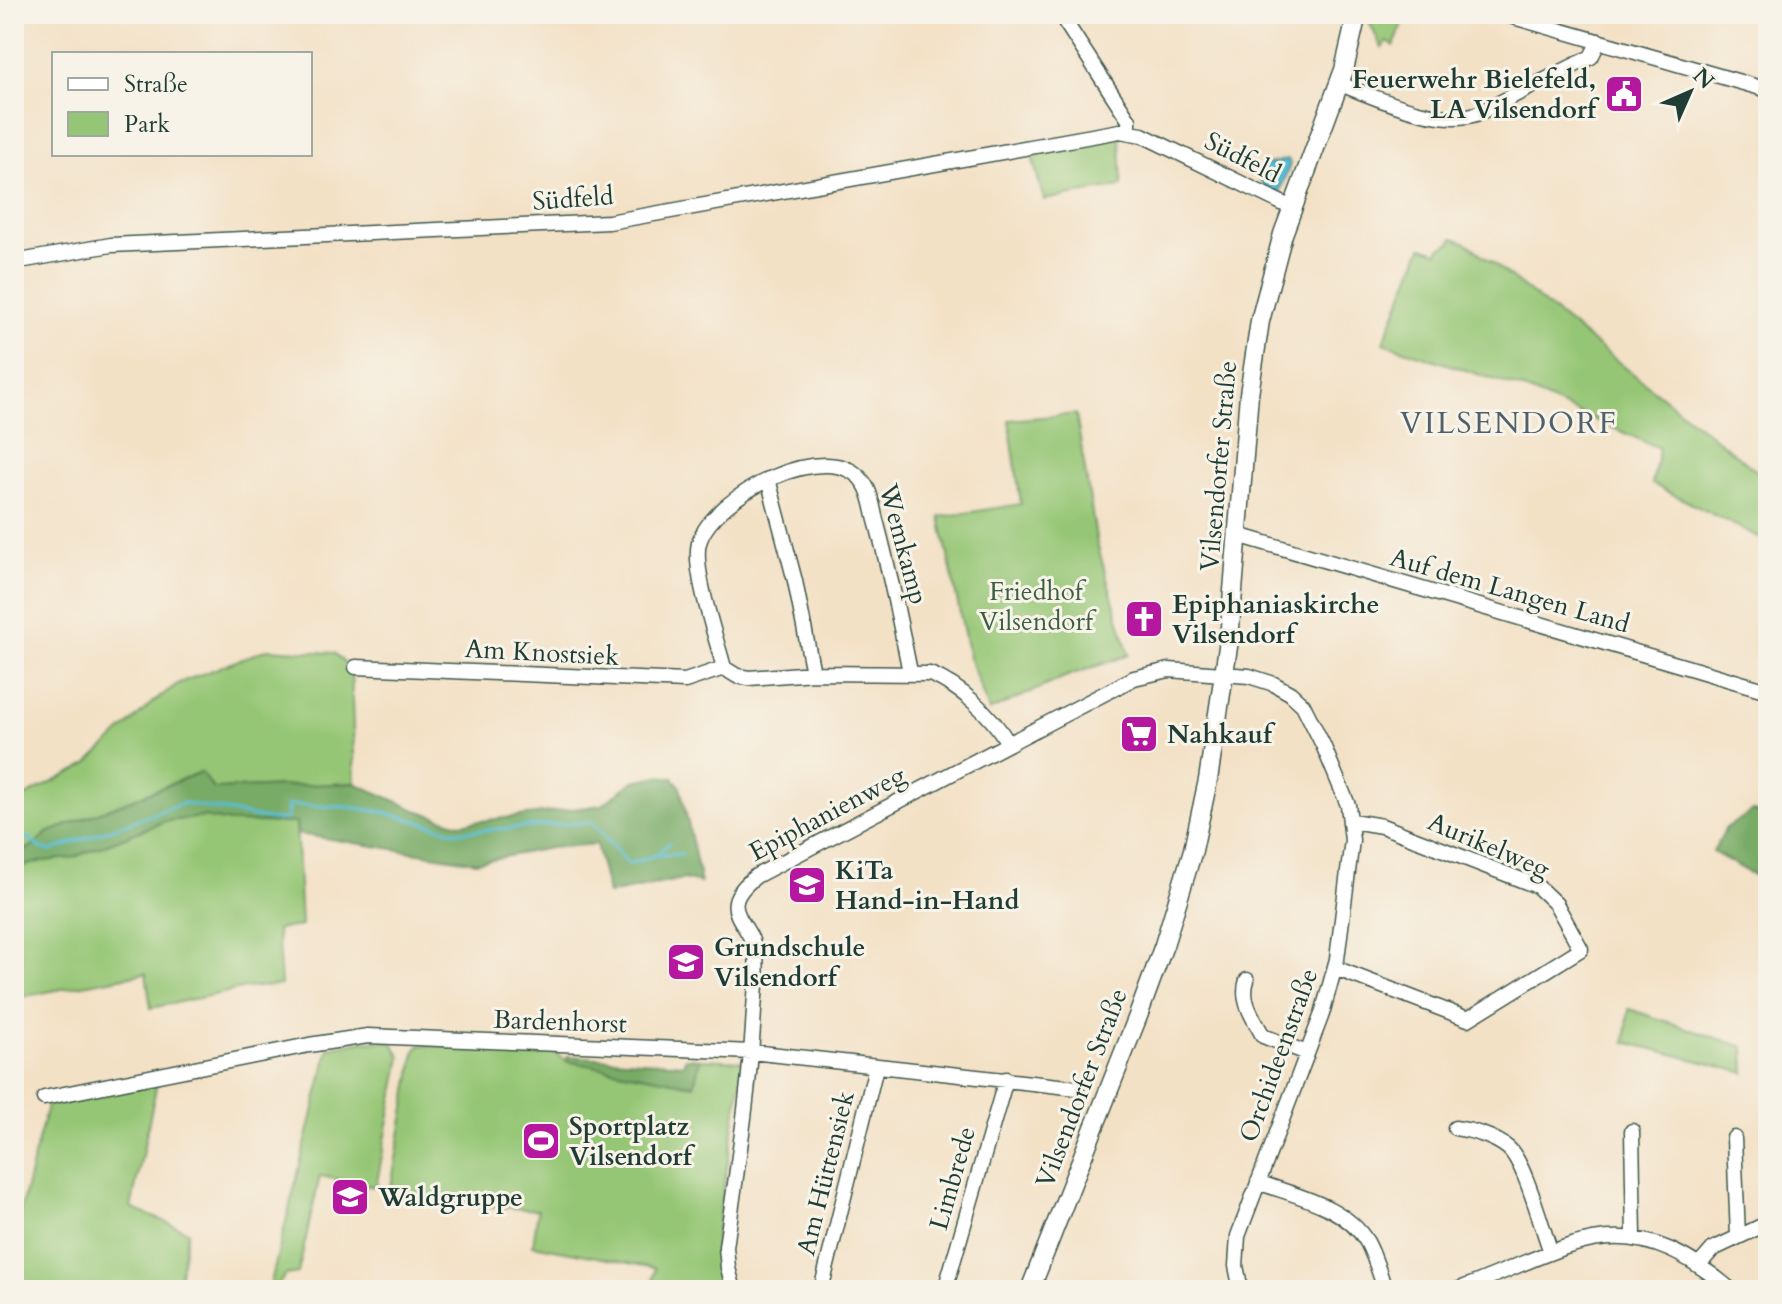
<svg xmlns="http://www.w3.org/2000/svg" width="1782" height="1304" viewBox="0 0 1782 1304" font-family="Cardo,serif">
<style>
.green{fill:#95c675;stroke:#5a8254;stroke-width:2}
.forest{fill:#78ab66;stroke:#4c744d;stroke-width:2}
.water{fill:#58bed6;stroke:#3c7e85;stroke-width:2}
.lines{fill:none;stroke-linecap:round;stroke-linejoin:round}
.stream{stroke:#58bed6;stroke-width:3}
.minor-casing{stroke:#3f564a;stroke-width:17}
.major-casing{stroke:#3f564a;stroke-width:21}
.minor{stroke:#fff;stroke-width:14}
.major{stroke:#fff;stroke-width:18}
.labels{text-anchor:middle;stroke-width:6;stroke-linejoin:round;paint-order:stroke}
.poi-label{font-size:26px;font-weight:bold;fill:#1f3d34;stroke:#f7f3e8;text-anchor:start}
.street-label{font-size:26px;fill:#1f3d34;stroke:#f7f3e8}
.park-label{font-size:26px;fill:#3c5f44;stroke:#f7f3e8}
.quarter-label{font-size:30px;letter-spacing:2px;fill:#50616a;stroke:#f7f3e8}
</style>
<rect width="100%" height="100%" fill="#f7f3e8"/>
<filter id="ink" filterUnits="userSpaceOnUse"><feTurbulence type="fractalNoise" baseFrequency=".0125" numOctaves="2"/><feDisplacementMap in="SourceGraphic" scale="16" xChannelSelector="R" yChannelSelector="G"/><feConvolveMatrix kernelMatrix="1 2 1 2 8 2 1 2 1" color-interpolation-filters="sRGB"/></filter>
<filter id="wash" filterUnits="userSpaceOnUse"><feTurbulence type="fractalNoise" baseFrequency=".006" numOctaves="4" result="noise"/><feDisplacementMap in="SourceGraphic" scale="32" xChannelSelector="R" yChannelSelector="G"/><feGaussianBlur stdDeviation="1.8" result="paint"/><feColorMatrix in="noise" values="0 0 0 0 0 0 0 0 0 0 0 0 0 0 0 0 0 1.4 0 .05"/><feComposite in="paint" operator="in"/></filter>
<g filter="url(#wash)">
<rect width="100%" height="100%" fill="#f3e1c6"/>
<path class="green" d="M 1370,14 L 1407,14 L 1394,46 L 1387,42 L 1382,48 L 1370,24 Z
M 1120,137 L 1122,186 L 1044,200 L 1031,153 Z
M 1453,238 L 1467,243 L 1768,480 L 1768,542 L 1652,484 L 1659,448 L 1529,391 L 1383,343 L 1422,247 L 1438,252 L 1440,248 L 1450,243 Z
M 1076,414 L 1097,544 L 1129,655 L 1067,676 L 989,711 L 969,657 L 940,517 L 1021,504 L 1009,420 Z
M 267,649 L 334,653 L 351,669 L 355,783 L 214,789 L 201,772 L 47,833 L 33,846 L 14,856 L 14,802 L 86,765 L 153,702 L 179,683 Z
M 204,817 L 230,822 L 296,823 L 301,926 L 277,929 L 281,985 L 246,988 L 151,1008 L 146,973 L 15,998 L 14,869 L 42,861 L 72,858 L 165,821 Z
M 1629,1009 L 1744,1047 L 1745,1073 L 1625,1042 Z
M 362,1041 L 392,1042 L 401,1057 L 376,1187 L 320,1176 L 298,1273 L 285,1275 L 275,1290 L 269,1290 L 329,1048 Z
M 420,1045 L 553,1051 L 566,1061 L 694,1084 L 700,1059 L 744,1061 L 715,1243 L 725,1290 L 651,1290 L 655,1268 L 533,1245 L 538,1210 L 389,1198 L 415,1051 Z
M 158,1078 L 131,1208 L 188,1231 L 177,1290 L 14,1290 L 14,1259 L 19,1241 L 14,1239 L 14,1235 L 48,1102 Z"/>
<path class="forest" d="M 201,772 L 214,789 L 355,783 L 416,810 L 459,824 L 602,805 L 634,781 L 659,776 L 673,778 L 680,786 L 701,883 L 683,879 L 608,894 L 596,844 L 550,848 L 476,862 L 297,834 L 296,823 L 230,822 L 204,817 L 165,821 L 72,858 L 42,861 L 14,869 L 14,856 L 33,846 L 47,833 Z
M 1753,811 L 1768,817 L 1768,883 L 1713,852 L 1726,828 Z
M 568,1056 L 684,1064 L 685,1058 L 700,1059 L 694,1085 L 566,1061 Z"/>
<path class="water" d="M 1288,159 L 1290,164 L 1279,194 L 1264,187 L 1258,175 L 1262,166 Z"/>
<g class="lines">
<path class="stream" d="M 14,840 L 27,837 L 39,847 L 50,851 L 184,803 L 272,820 L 287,819 L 288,805 L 349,807 L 383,812 L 457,832 L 592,822 L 628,864 L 656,855 L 669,843
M 656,855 L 682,854"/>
</g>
</g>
<g filter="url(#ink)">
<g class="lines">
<g class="minor-casing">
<path id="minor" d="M 1060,14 L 1129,120 L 1129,131
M 1503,14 L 1768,90
M 1340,84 C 1378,98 1439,128 1479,113 L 1591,57 L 1599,41
M 14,262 L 111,245 L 609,222 L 1120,131 L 1142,135 L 1292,208
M 768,479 L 795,581 L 813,673
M 1238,535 L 1768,691
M 356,667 L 685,681 L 724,668
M 910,672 C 900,622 890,573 877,524 C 873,511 872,494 864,483 C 831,434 712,496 699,543 C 692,569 717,640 724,668 L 737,676 L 749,678 L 813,673 L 930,674 C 960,686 992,715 1008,743
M 1335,968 L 1468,1019 L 1581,949 L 1556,904 L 1537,886 L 1382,826 L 1352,821
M 1247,980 C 1240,1001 1253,1017 1263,1036 L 1307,1053
M 44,1098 L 309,1045 L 368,1036 L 752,1052 L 1077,1088
M 1455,1128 C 1472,1130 1495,1137 1508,1148 C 1525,1162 1542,1229 1551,1252
M 1632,1131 L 1634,1237
M 1734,1138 L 1738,1237
M 1258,1182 C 1295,1196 1345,1205 1367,1242 C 1375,1257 1380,1274 1385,1290
M 1699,1265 L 1713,1249 L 1768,1223
M 734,1290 L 728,1268 L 726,1247 C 737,1168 750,1089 754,1010 C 755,993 758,973 756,955 C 752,920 712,911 756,876 L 1134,678 L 1169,670 L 1249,676 L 1274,684 L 1290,693 L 1303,705 L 1323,745 L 1348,805 L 1352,840 L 1337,959 L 1322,1014 L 1238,1236 L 1236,1266 L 1241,1290
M 821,1290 L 876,1067
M 945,1290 L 1006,1079
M 1457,1290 C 1572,1248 1621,1197 1731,1290"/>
</g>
<g class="major-casing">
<path id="major" d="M 1030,1290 L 1138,1016 L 1164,945 L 1193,850 L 1208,780 L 1229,640 L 1249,394 L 1260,321 L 1283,234 L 1344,70 L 1357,14"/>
</g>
<use href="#minor" class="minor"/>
<use href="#major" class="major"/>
</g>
</g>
<defs>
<g id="civic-square" transform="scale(2)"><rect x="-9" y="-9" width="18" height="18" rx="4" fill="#b5179e" stroke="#f7f3e8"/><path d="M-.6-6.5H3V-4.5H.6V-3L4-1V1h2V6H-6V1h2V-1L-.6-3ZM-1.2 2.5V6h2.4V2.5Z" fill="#fff"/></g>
<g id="church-square" transform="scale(2)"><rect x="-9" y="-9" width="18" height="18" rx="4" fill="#b5179e" stroke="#f7f3e8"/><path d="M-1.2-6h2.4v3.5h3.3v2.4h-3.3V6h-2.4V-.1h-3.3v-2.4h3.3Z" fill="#fff"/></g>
<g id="supermarket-square" transform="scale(2)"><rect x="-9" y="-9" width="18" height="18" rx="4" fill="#b5179e" stroke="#f7f3e8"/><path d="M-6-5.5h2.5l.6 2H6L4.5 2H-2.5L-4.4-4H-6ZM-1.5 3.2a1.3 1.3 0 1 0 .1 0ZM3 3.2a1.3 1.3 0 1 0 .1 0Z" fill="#fff"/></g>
<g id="school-square" transform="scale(2)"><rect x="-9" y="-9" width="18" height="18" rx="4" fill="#b5179e" stroke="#f7f3e8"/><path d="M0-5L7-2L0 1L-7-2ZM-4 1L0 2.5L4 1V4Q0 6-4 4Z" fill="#fff"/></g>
<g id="stadium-square" transform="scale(2)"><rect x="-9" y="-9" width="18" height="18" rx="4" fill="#b5179e" stroke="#f7f3e8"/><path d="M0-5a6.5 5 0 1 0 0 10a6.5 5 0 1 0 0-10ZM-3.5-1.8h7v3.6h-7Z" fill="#fff"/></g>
</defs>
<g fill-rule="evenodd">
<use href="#civic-square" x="1624" y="94"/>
<use href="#church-square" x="1144" y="619"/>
<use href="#supermarket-square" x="1139" y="734"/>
<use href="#school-square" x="807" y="885"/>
<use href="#school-square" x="686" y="962"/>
<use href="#stadium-square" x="541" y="1141"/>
<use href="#school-square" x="350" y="1197"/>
</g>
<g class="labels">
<g class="poi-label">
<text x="1596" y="88" text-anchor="end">Feuerwehr Bielefeld,<tspan x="1596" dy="30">LA Vilsendorf</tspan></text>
<text x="1172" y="613">Epiphaniaskirche<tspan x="1172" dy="30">Vilsendorf</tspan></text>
<text x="1167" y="743">Nahkauf</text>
<text x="835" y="879">KiTa<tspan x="835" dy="30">Hand-in-Hand</tspan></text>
<text x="714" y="956">Grundschule<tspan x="714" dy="30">Vilsendorf</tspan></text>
<text x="569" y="1135">Sportplatz<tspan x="569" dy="30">Vilsendorf</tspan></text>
<text x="378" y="1206">Waldgruppe</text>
</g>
<g class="street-label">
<text transform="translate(1243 157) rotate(27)" y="9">Südfeld</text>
<text transform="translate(573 198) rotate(-4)" y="9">Südfeld</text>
<text transform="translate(1218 466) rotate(-85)" y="9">Vilsendorfer Straße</text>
<text transform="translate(904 544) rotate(75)" y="9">Wemkamp</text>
<text transform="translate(1510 590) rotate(16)" y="9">Auf dem Langen Land</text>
<text transform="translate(542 652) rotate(3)" y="9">Am Knostsiek</text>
<text transform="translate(827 813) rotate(-28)" y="9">Epiphanienweg</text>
<text transform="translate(1489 845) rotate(23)" y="9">Aurikelweg</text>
<text transform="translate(560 1021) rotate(2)" y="9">Bardenhorst</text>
<text transform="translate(1278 1055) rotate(-70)" y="9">Orchideenstraße</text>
<text transform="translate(1081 1088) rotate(-69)" y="9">Vilsendorfer Straße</text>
<text transform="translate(825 1173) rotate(-76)" y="9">Am Hüttensiek</text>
<text transform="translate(952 1178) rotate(-74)" y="9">Limbrede</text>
</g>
<g class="park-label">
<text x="1036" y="600">Friedhof<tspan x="1036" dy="30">Vilsendorf</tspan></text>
</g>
<g class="quarter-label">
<text x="1509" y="433">VILSENDORF</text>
</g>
</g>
<rect width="1782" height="1304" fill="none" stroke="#f7f3e8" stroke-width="48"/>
<rect x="52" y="52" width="260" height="104" fill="#f7f3e8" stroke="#a1aaa0" stroke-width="2"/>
<rect x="68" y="78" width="40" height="12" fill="#ffffff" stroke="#a1aaa0" stroke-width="2"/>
<text x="124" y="92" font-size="24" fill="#1f3d34">Straße</text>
<rect x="68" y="112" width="40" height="24" fill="#95c675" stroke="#a1aaa0" stroke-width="2"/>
<text x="124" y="132" font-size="24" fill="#1f3d34">Park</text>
<g transform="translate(1690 92) rotate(45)" stroke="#f7f3e8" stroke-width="6" paint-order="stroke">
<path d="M0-6L14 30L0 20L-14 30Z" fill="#1f3d34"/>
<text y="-12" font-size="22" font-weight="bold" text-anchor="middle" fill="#1f3d34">N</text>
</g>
</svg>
